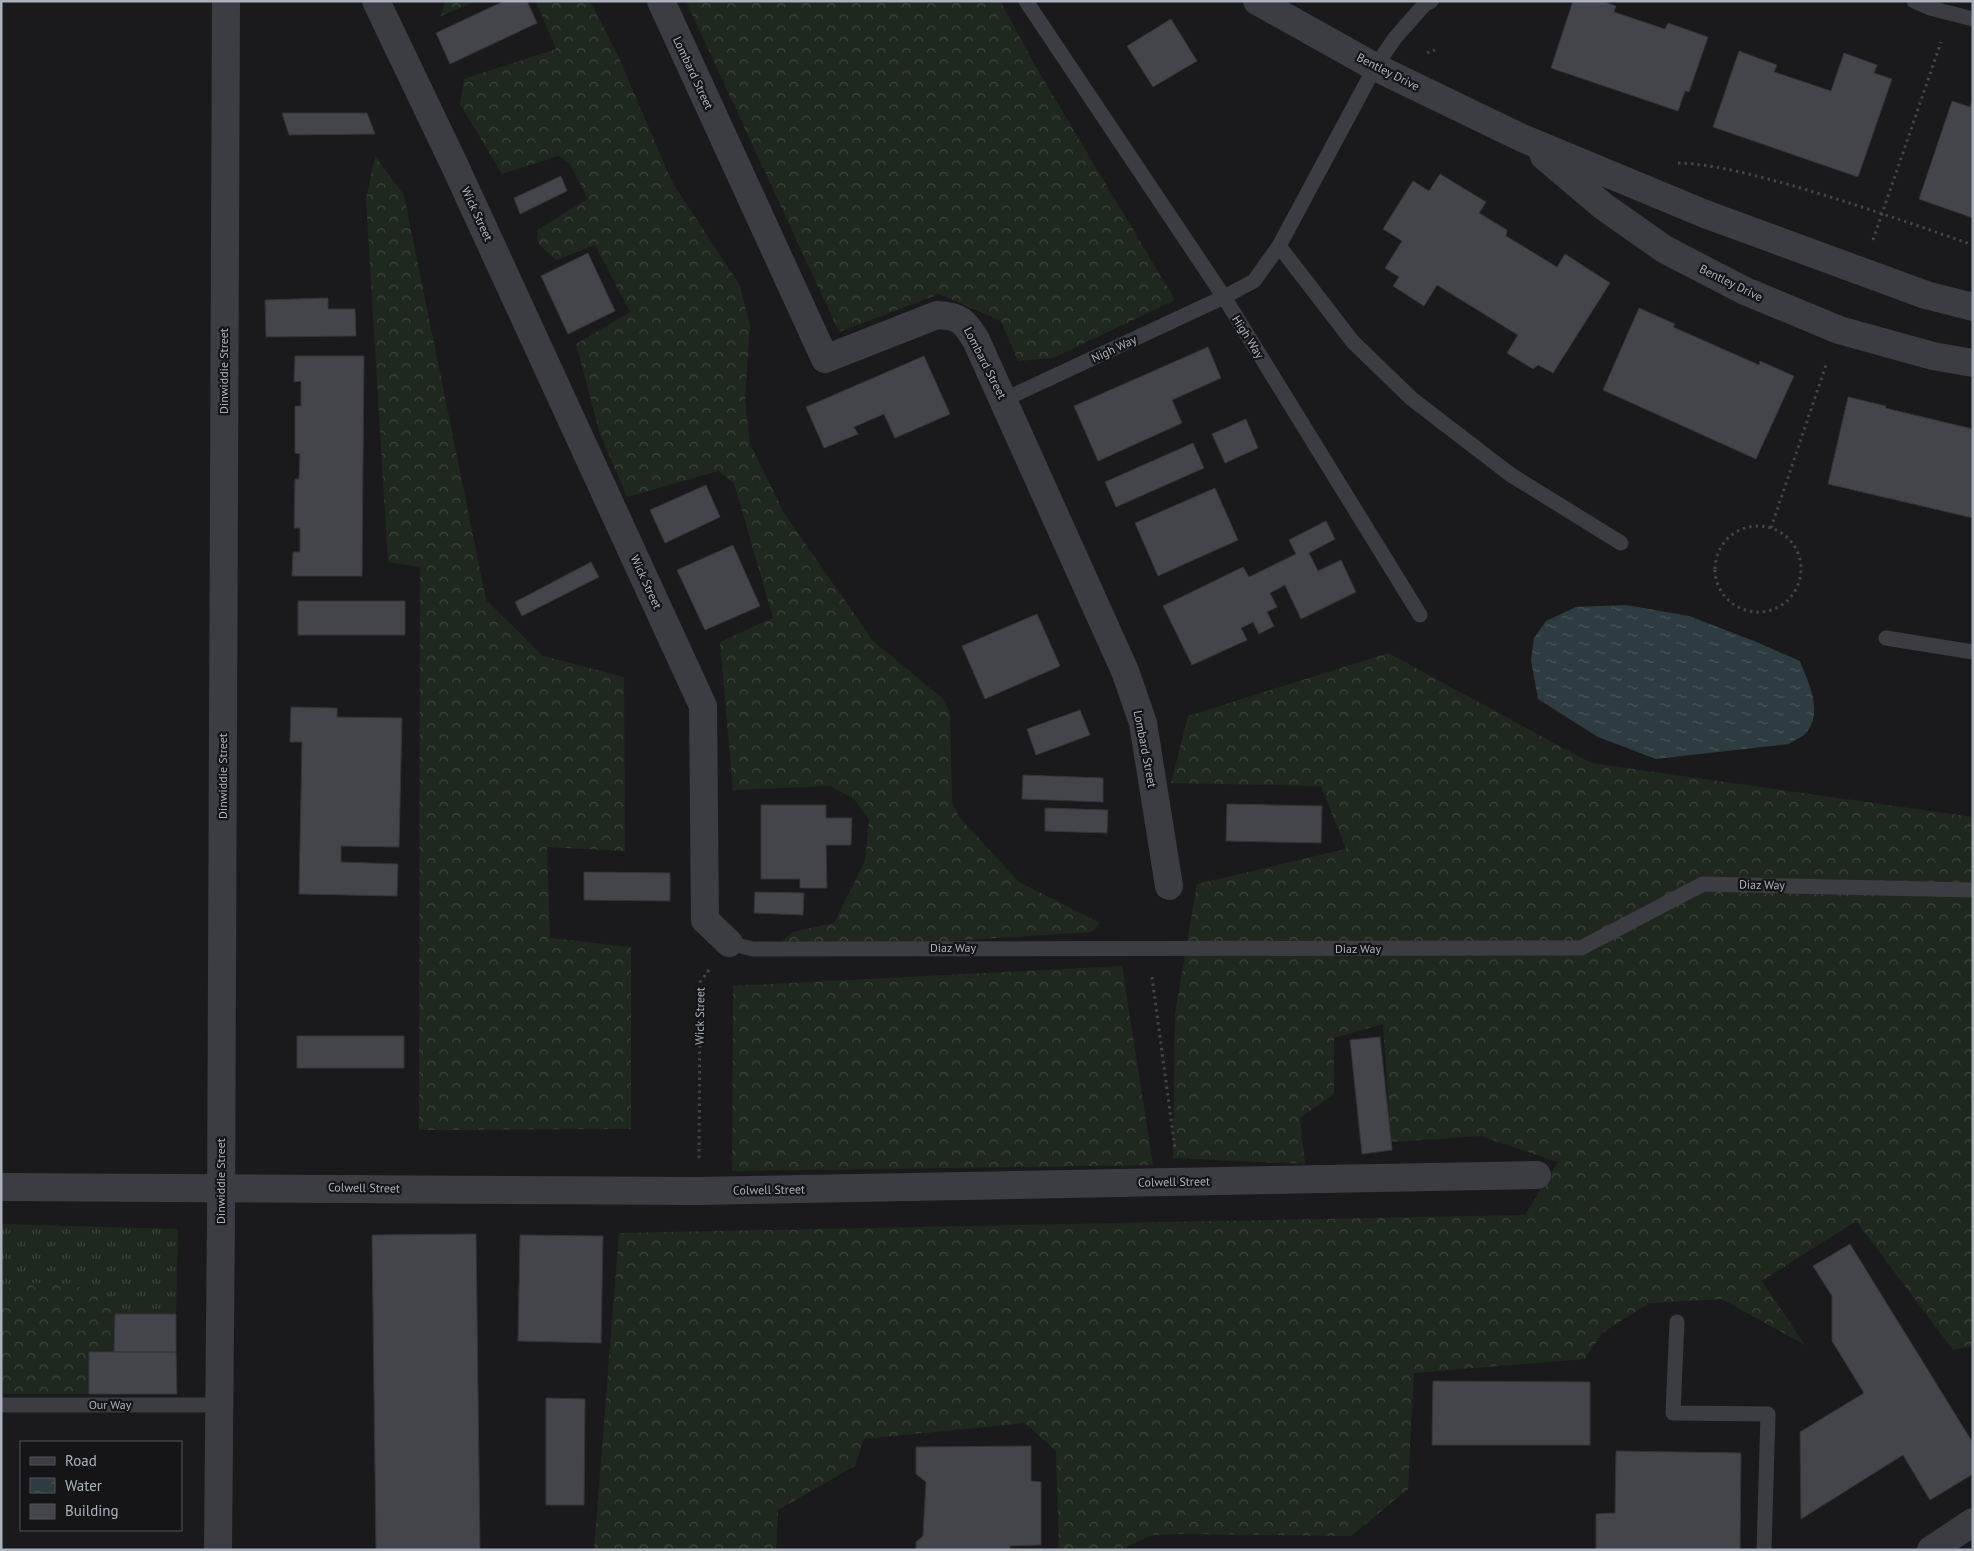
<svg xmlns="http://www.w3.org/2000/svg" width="1974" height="1551" viewBox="0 0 1974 1551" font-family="'PT Sans',sans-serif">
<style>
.grass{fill:url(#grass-tufts)}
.forest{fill:url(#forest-crowns)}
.water{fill:url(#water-ripples)}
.building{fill:#44454a;stroke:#343439}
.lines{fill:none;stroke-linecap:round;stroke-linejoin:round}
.path{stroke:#414449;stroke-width:3;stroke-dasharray:2.5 4;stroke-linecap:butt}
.service{stroke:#3b3d42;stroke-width:15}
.minor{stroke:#3b3d42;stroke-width:28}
.tertiary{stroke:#3b3d42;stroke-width:28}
.labels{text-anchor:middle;stroke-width:4.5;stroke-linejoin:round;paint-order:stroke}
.street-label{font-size:12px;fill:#acb3bd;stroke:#151518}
</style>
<defs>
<pattern id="grass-tufts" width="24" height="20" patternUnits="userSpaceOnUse" patternTransform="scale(1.25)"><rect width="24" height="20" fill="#1f281f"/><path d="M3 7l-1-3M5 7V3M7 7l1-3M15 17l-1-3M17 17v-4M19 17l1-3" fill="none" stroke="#3d453e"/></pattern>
<pattern id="forest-crowns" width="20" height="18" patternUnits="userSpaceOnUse" patternTransform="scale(1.25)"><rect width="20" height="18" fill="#1f281f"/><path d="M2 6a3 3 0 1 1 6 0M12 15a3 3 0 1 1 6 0" fill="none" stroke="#3d453e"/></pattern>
<pattern id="water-ripples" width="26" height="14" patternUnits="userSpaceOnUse" patternTransform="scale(1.25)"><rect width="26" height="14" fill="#2e3c42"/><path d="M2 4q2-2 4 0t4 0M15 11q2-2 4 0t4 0" fill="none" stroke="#4a565b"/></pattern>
</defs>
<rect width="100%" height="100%" fill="#1a1a1d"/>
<path class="grass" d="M 1,1224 L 178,1229 L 176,1314 L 115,1314 L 102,1300 L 1,1290 Z"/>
<path class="forest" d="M 445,1 L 477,1 L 441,16 Z
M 536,1 L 590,1 L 619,58 L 672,182 L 739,284 L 750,325 L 745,400 L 750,444 L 784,513 L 873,641 L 942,698 L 950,712 L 952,801 L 958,816 L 1019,882 L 1100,923 L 1091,932 L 807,950 L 782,941 L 793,932 L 834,923 L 865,861 L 869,820 L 854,799 L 830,786 L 733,790 L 720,642 L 773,618 L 734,483 L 718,471 L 627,497 L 600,434 L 576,344 L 630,312 L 595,245 L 556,260 L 538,243 L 537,230 L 588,199 L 570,164 L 558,156 L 502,174 L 460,104 L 464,79 L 556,49 Z
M 686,1 L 1000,1 L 1036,67 L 1175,300 L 1053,358 L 1018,361 L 1001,321 L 939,294 L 839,332 Z
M 375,156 L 404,195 L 486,600 L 543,656 L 624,677 L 625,851 L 547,847 L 550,938 L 631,947 L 631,1129 L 419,1130 L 420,567 L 388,562 L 366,199 Z
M 1388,653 L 1591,763 L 1973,817 L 1973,1346 L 1953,1350 L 1856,1221 L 1762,1281 L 1805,1345 L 1722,1299 L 1649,1303 L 1602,1333 L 1585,1359 L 1414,1373 L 1408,1489 L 1351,1536 L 1181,1534 L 1152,1535 L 1120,1550 L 1059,1550 L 1056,1451 L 1025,1423 L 864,1439 L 855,1466 L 778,1510 L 776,1550 L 594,1550 L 619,1233 L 1525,1215 L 1558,1162 L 1480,1136 L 1391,1142 L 1383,1024 L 1334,1038 L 1334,1094 L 1300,1118 L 1305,1164 L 1173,1158 L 1175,1014 L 1197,884 L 1346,849 L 1321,786 L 1171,783 L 1188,716 Z
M 1122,966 L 1153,1165 L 732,1171 L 733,986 Z
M 32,1283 L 74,1284 L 102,1300 L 115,1314 L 114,1352 L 89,1352 L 89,1394 L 1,1394 L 1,1290 Z"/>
<path class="water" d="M 1626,605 L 1689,616 L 1754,641 L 1800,661 C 1808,683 1824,711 1806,733 C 1803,737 1794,740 1789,744 L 1656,759 L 1598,737 L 1538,699 L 1531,660 L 1534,638 L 1546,621 L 1576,607 Z"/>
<path class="building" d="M 504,1 L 527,1 L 537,23 L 450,64 L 436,33 Z
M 1573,1 L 1602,1 L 1616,6 L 1614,12 L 1665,29 L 1668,23 L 1708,37 L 1689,92 L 1685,91 L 1678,111 L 1551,68 Z
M 1171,19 L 1197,61 L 1153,87 L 1127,46 Z
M 1739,51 L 1777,65 L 1774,72 L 1831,91 L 1844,53 L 1877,65 L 1874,73 L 1892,79 L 1858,177 L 1713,127 Z
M 1973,99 L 1973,218 L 1919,199 L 1952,101 L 1970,107 Z
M 282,113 L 367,113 L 375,134 L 289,135 Z
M 1440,174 L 1486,202 L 1479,213 L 1507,230 L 1506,236 L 1557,267 L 1565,254 L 1610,283 L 1553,373 L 1538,365 L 1533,369 L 1507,353 L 1518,335 L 1437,285 L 1424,306 L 1393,286 L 1399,277 L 1385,268 L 1402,241 L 1383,229 L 1413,181 L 1429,191 Z
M 561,176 L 567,191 L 520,214 L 514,198 Z
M 588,253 L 615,311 L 568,334 L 541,276 Z
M 328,298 L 328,309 L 355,309 L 356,336 L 266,337 L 265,300 Z
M 1639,308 L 1675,324 L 1673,327 L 1759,365 L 1760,361 L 1794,376 L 1756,459 L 1603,390 Z
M 1208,347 L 1221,378 L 1172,400 L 1182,423 L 1098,461 L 1074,406 Z
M 295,356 L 364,356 L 362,576 L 292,576 L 293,552 L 300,552 L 300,528 L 294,528 L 295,479 L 299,479 L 300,454 L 295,453 L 295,406 L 301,406 L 301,381 L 294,382 Z
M 924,356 L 950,414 L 895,438 L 884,414 L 854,427 L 858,434 L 824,448 L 806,407 Z
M 1848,397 L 1886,406 L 1885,408 L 1973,429 L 1973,518 L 1828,484 Z
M 1246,419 L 1258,448 L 1225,463 L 1212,434 Z
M 1193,443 L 1204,468 L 1116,507 L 1105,482 Z
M 706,485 L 720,517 L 665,543 L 650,510 Z
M 1215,488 L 1238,540 L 1158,576 L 1135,523 Z
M 1326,521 L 1335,539 L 1309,553 L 1318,571 L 1341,560 L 1356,592 L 1301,619 L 1285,585 L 1270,593 L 1277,607 L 1267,612 L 1274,626 L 1259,634 L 1253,622 L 1241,628 L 1247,640 L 1192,665 L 1163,606 L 1243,567 L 1249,577 L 1296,554 L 1289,540 Z
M 733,545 L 760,606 L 705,630 L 677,570 Z
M 591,562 L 599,577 L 522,616 L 515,602 Z
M 298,601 L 405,601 L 405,635 L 298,635 Z
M 1037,614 L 1060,666 L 985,699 L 962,646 Z
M 291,707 L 337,708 L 337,717 L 402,718 L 399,847 L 341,846 L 341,862 L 398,864 L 397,896 L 299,894 L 302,742 L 290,742 Z
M 1080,710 L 1090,735 L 1036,755 L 1027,729 Z
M 1023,775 L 1103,778 L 1103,802 L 1022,799 Z
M 1227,804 L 1322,806 L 1321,843 L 1226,841 Z
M 761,805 L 826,805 L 826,818 L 852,818 L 851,845 L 826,845 L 827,888 L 800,888 L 800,879 L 761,879 Z
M 1045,808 L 1108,810 L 1107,833 L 1045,831 Z
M 584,872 L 670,873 L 670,901 L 584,900 Z
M 755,892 L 804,893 L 803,915 L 754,913 Z
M 297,1036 L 404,1036 L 404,1068 L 297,1068 Z
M 1380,1037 L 1392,1150 L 1362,1154 L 1350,1040 Z
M 476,1234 L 480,1550 L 376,1550 L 372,1235 Z
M 520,1235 L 603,1236 L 601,1343 L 518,1341 Z
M 1850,1244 L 1973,1443 L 1973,1474 L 1930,1500 L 1903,1455 L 1801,1519 L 1800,1432 L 1864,1393 L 1832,1341 L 1832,1296 L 1813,1266 Z
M 115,1314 L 176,1314 L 176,1352 L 114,1352 Z
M 89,1352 L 176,1352 L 177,1394 L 89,1394 Z
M 1433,1381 L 1590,1382 L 1590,1445 L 1432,1445 Z
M 546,1398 L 585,1399 L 584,1505 L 546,1505 Z
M 1031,1446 L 1031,1481 L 1041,1482 L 1041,1545 L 1010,1546 L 1010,1550 L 916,1550 L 916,1542 L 923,1536 L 926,1482 L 916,1474 L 916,1447 Z
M 1616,1451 L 1741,1453 L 1740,1550 L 1596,1550 L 1596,1514 L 1615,1513 Z"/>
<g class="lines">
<path class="path" d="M 1427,53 L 1435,50
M 1678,163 C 1713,164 1749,174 1783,183 C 1847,201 1910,223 1973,245
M 1873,240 L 1941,42
M1715 569a43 43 0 1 1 86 0a43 43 0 1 1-86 0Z
M 1771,528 L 1827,362
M 1152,977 L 1175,1149
M 699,1158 L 700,982 L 709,970"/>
<path class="service" d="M 1026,1 L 1224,297 L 1420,615
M 1914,1 L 1930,8 L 1973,19
M 1279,246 L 1353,342 L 1412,399 L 1511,475 L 1621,543
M 1003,400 L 1224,297 L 1254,281 L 1279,246 L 1375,67 L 1395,38 L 1424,5 L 1431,1
M 1886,638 L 1973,652
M 729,943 L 753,949 L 1581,948 L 1703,884 L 1973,890
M 1677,1322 L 1673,1413 L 1768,1414 L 1764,1550
M 1,1405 L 219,1405"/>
<path class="minor" d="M 376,1 L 454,164 L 703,706 L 705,920 L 729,943
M 661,1 L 825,359 L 937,315 C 960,316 964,321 976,340 L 1125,671 L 1143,723 L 1169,886
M 1257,1 L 1375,67 L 1522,138 L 1705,214 L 1926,295 L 1973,307
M 1544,156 L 1603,206 L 1664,249 L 1745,291 L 1839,330 L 1933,356 L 1973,363
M 1,1187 L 699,1191 L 1537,1175
M 1931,1550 L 1973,1522"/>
<path class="tertiary" d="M 218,1550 L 221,1217 L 226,1"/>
</g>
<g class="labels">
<g class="street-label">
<text transform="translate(1388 72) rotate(27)" y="4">Bentley Drive</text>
<text transform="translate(693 73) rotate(65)" y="4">Lombard Street</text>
<text transform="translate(477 214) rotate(65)" y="4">Wick Street</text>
<text transform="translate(1731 283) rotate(26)" y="4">Bentley Drive</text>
<text transform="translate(1248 337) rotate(58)" y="4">High Way</text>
<text transform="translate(1114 349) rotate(-25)" y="4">Nigh Way</text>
<text transform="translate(985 363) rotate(63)" y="4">Lombard Street</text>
<text transform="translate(224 371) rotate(-90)" y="4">Dinwiddie Street</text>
<text transform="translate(646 582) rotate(65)" y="4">Wick Street</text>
<text transform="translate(1145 749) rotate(79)" y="4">Lombard Street</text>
<text transform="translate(223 776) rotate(-90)" y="4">Dinwiddie Street</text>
<text transform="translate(1762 885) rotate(1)" y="4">Diaz Way</text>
<text x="953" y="952">Diaz Way</text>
<text x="1358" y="953">Diaz Way</text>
<text transform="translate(700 1016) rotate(-89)" y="4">Wick Street</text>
<text transform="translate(221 1181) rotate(-90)" y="4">Dinwiddie Street</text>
<text transform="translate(1174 1182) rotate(-1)" y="4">Colwell Street</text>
<text transform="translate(364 1188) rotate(1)" y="4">Colwell Street</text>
<text transform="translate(769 1190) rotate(-1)" y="4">Colwell Street</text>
<text x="110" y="1409">Our Way</text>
</g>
</g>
<rect width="1974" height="1551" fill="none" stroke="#acb3bd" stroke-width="5"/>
<rect x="20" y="1441" width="162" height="90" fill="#151518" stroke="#51545a"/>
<rect x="30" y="1457" width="25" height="8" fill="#3b3d42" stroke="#51545a"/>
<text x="65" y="1466" font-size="15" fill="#acb3bd">Road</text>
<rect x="30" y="1478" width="25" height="15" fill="url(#water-ripples)" stroke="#51545a"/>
<text x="65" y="1491" font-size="15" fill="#acb3bd">Water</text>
<rect x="30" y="1504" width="25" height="15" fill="#44454a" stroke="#51545a"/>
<text x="65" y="1516" font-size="15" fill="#acb3bd">Building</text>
</svg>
